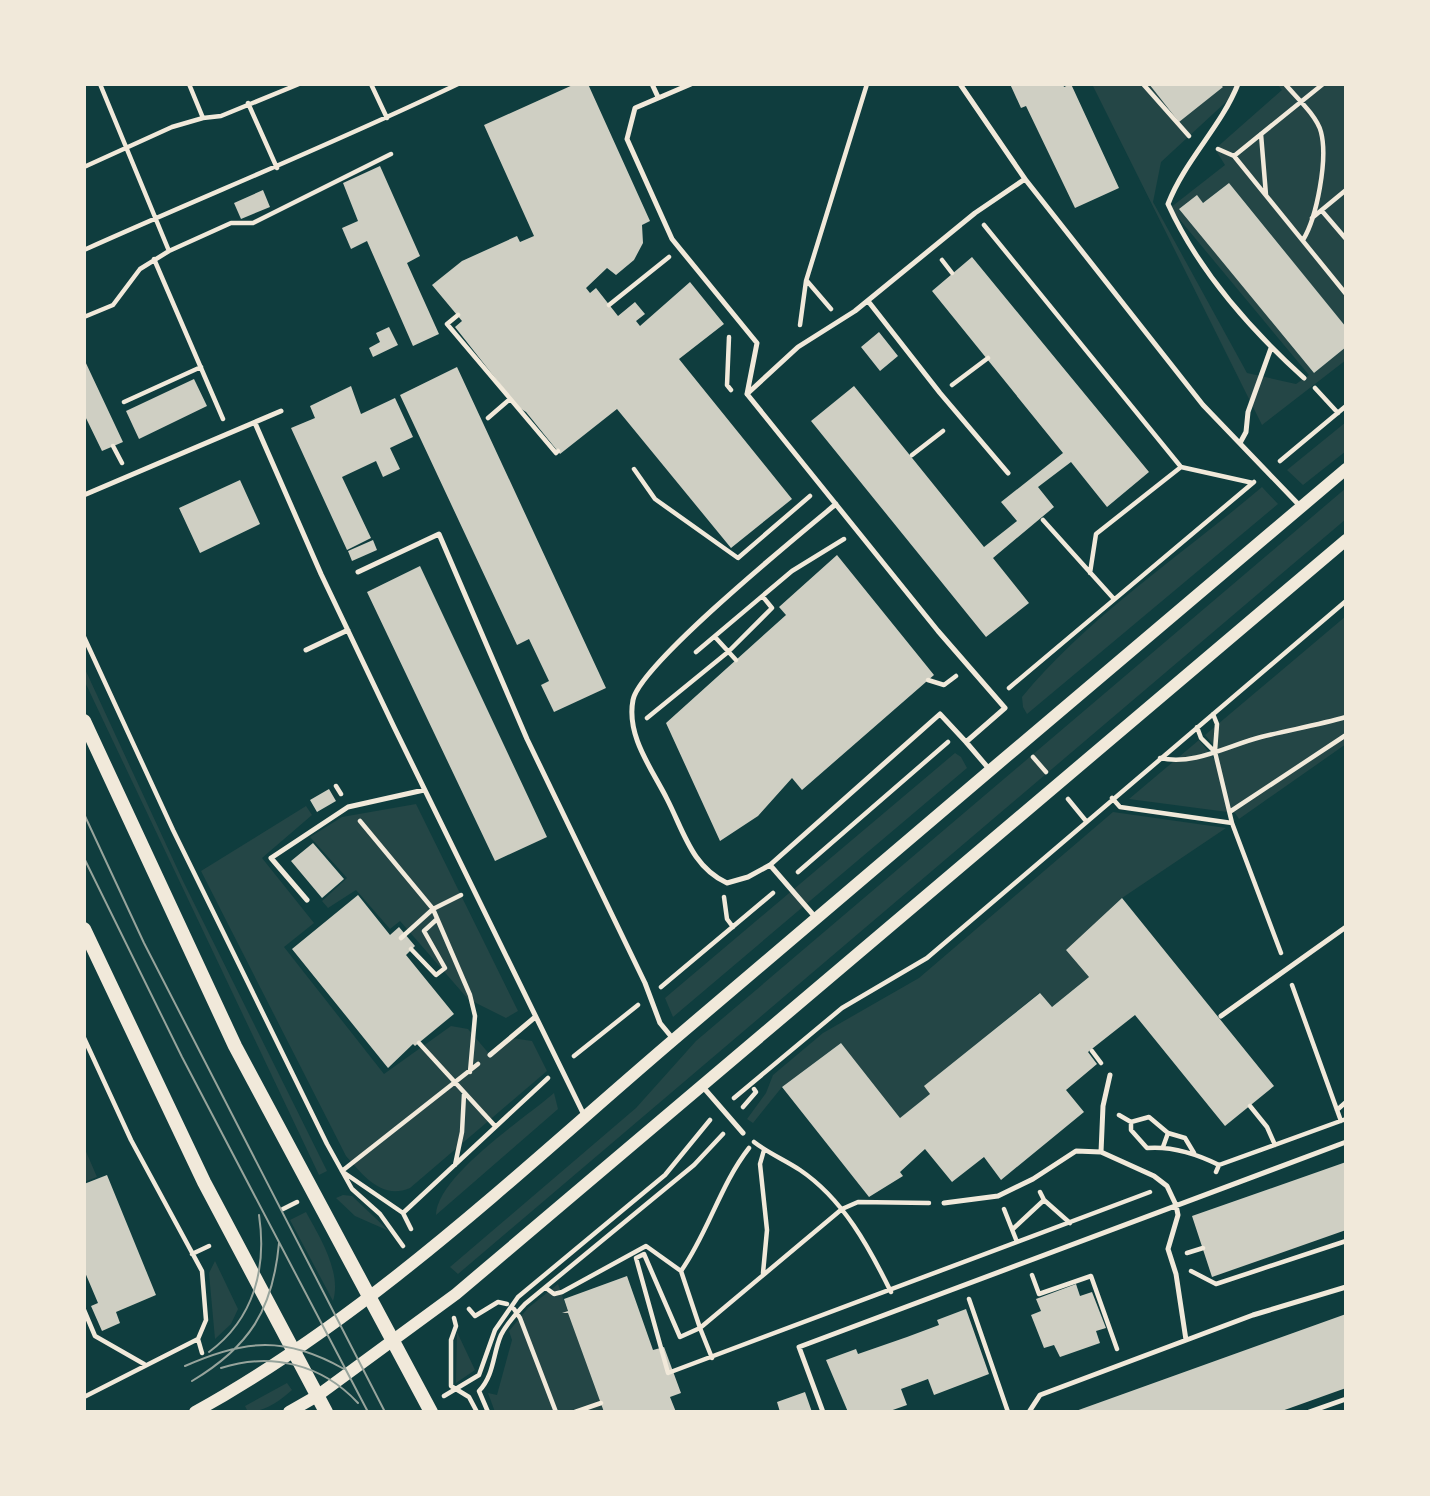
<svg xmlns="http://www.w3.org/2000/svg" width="1430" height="1496" viewBox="0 0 1430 1496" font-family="'Nunito Sans',sans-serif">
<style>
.green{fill:#244646}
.building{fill:#cfcfc3}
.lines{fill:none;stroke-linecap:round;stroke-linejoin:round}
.path{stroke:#f1e9da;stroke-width:4.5}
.service{stroke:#f1e9da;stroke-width:5}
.tertiary{stroke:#f1e9da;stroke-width:12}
.secondary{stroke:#f1e9da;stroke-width:14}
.tram{stroke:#97a49c;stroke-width:2}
</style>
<rect width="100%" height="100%" fill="#0f3d3e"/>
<path class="green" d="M 1092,84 L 1236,84 L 1240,89 L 1161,162 L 1153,202 L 1247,373 L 1296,384 L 1309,375 L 1170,208 L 1225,165 L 1215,149 L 1282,90 L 1277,84 L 1346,84 L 1346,327 L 1229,183 L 1203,203 L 1180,209 L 1314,373 L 1346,347 L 1346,360 L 1262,425 Z
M 1346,422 L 1346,451 L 1303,485 L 1287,470 Z
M 1262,487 L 1278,504 L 1027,714 L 1023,707 L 1022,697 C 1089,616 1182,555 1262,487 Z
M 1346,488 L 1346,519 L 458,1274 L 450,1267 L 636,1108 L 696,1041 Z
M 1346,616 L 1346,744 L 1239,819 L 1235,813 L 1129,799 L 1199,740 L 1220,766 L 1217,749 L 1205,735 Z
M 84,667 L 183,881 L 327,1171 L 319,1175 L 84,680 Z
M 955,753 L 961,757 L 967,768 L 673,1017 L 665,998 Z
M 416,804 L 518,1011 L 506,1018 L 468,999 L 400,921 L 390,929 L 356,890 L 328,908 L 322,901 L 347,878 L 310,837 L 342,817 Z
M 306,806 L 312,815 L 262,858 L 314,923 L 284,947 L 384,1074 L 451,1026 L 468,1029 L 491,1056 L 512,1038 L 532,1041 L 547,1071 L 410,1188 C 381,1200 363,1175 346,1156 L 201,871 Z
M 1113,812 L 1226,828 L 1122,898 L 1067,950 L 1089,977 L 1052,1007 L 1039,993 L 925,1086 L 930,1094 L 900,1118 L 841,1043 L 782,1087 L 753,1123 L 747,1119 L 766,1093 L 773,1075 L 823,1033 L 919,978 Z
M 554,1093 L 558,1109 L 436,1215 C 437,1176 524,1119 554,1093 Z
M 84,1147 L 97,1177 L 84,1182 Z
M 343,1195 L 352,1196 L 389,1231 L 355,1216 L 336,1198 Z
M 306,1212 C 319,1236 342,1272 333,1301 L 290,1220 Z
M 215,1261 L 238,1309 L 231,1324 L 215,1339 L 209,1273 Z
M 558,1284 L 604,1412 L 495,1412 L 488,1393 L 497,1395 L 512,1340 L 509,1331 L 528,1308 Z
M 457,1332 L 475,1370 L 456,1383 Z
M 287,1383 L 292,1390 C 280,1401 264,1412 248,1412 L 245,1406 Z"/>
<path class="building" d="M 575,84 L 588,84 L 650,221 L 642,225 L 643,243 L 634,260 L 616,275 L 607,268 L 586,288 L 590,293 L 596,288 L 618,316 L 635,302 L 645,314 L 636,321 L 640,326 L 690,282 L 724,324 L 679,359 L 792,499 L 731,548 L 617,409 L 560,454 L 526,412 L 518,407 L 455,327 L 462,321 L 432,285 L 462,261 L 517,236 L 520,242 L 534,236 L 484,125 Z
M 1010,84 L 1063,84 L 1064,87 L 1071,84 L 1119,188 L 1075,208 L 1026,106 L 1021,108 Z
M 1149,84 L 1220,84 L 1223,87 L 1179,122 Z
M 380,166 L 420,256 L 407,263 L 439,334 L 413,346 L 367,241 L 351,249 L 342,228 L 358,221 L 343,183 Z
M 1229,183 L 1346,327 L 1346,347 L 1314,373 L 1179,209 L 1197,195 L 1203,203 Z
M 263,190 L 270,207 L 241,219 L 234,203 Z
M 972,257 L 1149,472 L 1107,507 L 1071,462 L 1038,487 L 1054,507 L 993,558 L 1029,603 L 986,637 L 811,421 L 854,386 L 984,547 L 1017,521 L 1001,502 L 1063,453 L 932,291 Z
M 389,327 L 398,345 L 373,357 L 369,348 L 380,342 L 376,333 Z
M 879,332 L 898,356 L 880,371 L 861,347 Z
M 84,359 L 123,442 L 102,451 L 84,414 Z
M 457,367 L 606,688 L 554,712 L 541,685 L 549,681 L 529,639 L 517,645 L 400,395 Z
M 194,379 L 207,406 L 139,439 L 126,411 Z
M 351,386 L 361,414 L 395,398 L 413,437 L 390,448 L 400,469 L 383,477 L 376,461 L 342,477 L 371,538 L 347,550 L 291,428 L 315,418 L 310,406 Z
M 240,480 L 260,524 L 200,553 L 179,508 Z
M 373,540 L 377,550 L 352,561 L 348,551 Z
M 837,555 L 934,675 L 802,790 L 792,778 L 758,816 L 720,841 L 666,723 L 786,615 L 779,607 Z
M 420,566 L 547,837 L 495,861 L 367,592 Z
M 329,789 L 336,801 L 317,812 L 310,800 Z
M 313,843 L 344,879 L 322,898 L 291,861 Z
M 358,895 L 390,935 L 399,927 L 415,946 L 406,955 L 454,1014 L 415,1046 L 413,1044 L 388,1068 L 292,949 Z
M 1122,898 L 1274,1086 L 1225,1126 L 1135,1015 L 1088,1052 L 1097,1064 L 1066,1090 L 1084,1112 L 1001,1180 L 984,1157 L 952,1182 L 925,1149 L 900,1172 L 903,1176 L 869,1197 L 782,1087 L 841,1043 L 900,1118 L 930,1094 L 924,1086 L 1040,993 L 1052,1007 L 1089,977 L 1066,950 Z
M 1346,1162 L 1346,1230 L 1212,1277 L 1192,1216 Z
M 107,1175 L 156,1295 L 116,1312 L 120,1323 L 102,1331 L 91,1306 L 98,1303 L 84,1270 L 84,1184 Z
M 627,1276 L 653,1350 L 664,1347 L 681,1393 L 670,1397 L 676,1412 L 604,1412 L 568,1313 L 562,1313 L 568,1311 L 564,1299 Z
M 1076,1284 L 1080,1296 L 1092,1292 L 1106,1328 L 1096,1331 L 1100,1343 L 1060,1357 L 1054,1345 L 1044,1348 L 1031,1315 L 1041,1311 L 1036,1299 Z
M 966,1309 L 989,1374 L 934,1395 L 928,1379 L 901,1389 L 907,1405 L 887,1412 L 848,1412 L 826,1360 L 856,1349 L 858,1354 L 907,1337 L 939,1325 L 937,1320 Z
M 1346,1314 L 1346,1388 L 1279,1412 L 1073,1412 Z
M 805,1392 L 812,1412 L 780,1412 L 777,1402 Z"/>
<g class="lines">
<path class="path" d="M 100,84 L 169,251
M 189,84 L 203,118 L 221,116 L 299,84
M 371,84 L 387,118
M 1143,84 L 1189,136
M 1285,84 C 1296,97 1317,116 1321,132 C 1328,159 1317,217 1303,240
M 248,103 L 277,168
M 1261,134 L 1266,195
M 1218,149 L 1234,156 L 1346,294
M 1234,156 L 1323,84
M 84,167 L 172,127 L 203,118
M 1322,211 L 1346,239
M 1312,218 L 1346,190
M 984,225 L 1181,467 L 1253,483
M 84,250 C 209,194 335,143 458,84
M 154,259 L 223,419
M 942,260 L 952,273
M 807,281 L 831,309
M 609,305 L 669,257
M 458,315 L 447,324 L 556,453 L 558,451
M 84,317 L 113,305 L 140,269 L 169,251 L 231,223 L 253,223 L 391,154
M 800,325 L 806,281 L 867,84
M 729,337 L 727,385 L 731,390
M 952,385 L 988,358
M 1315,388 L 1338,413
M 124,402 L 201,367
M 488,418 L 510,399
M 113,446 L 122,463
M 912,455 L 943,431
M 1280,461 L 1346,406
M 634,469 L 655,499 L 738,558 L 810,496
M 1043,520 L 1114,599
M 1090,573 L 1096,534 L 1181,467
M 84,637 L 173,830 L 327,1144 L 352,1189 L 380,1214 L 403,1246
M 715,637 L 736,660
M 696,652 L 792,571 L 844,539
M 928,680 L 944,685 L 956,676
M 1009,688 L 1254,482
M 1213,714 L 1217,724 L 1215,751
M 647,718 L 728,652 L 772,608 L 763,597
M 1197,727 L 1201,738 L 1215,752 L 1232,823 L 1281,953
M 1033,757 L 1046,772
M 1160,758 C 1194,766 1229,745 1261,737 C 1289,730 1318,725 1346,717
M 336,786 L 341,794
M 1112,798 L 1120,807 L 1232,823
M 1068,799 L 1086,821
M 1231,811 L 1346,735
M 360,821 L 433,909 L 470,995 L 475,1016 L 470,1072
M 798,872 L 948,742
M 724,897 L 727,919 L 733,927
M 401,938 L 433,909 L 461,895
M 411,949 L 436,975 L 445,968 L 424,931 L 436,920
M 1292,985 L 1341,1121
M 661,987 L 773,893
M 84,1038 L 131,1140 L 202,1271 L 206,1320 L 198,1339 L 84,1397
M 419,1043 L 495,1126
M 1092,1051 L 1101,1063
M 574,1056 L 638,1005
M 734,1098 L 842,1008 L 927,958 L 1346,601
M 1250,1106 L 1267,1127 L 1275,1145
M 743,1107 L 756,1092 L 754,1089
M 1337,1110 L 1346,1102
M 1119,1115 L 1131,1122 L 1149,1117 L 1168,1133 L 1185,1138 L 1194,1153
M 1131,1122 L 1131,1130 L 1147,1148 C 1172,1146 1197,1154 1219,1165
M 754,1142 C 768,1153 785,1160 800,1170 C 843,1199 869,1247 891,1292
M 1163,1147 L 1168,1133
M 455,1165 L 462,1132 L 464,1094
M 342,1171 L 478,1064
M 343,1172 L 403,1213 L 411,1229
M 1216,1172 L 1219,1165 L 1346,1119
M 1040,1192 L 1044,1200 L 1070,1223
M 283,1209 L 297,1202
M 1004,1209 L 1017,1242
M 403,1213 L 548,1078
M 1014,1228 L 1044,1200
M 1187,1253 L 1203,1248
M 192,1254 L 209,1246
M 681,1271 C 708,1233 720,1185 749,1148
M 1191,1271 L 1216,1284 L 1346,1241
M 763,1273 L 767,1230 L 760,1164 L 764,1150
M 1032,1275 L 1039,1294 L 1091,1276 L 1117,1349
M 546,1288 L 554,1294 L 562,1292 L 646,1246 L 681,1271 L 700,1328 L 680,1337 L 644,1254 L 636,1258 L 668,1373 L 1150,1192
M 969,1299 L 1008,1412
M 469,1309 L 475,1316 L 498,1302 L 507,1304
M 514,1309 L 520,1318 L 556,1412
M 84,1310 L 95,1336 L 144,1364
M 454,1318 L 456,1326 L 451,1340 L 451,1386 L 469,1397 L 477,1412
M 198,1339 L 202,1353
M 712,1358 L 700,1328 L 842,1209 L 858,1202 L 929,1203
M 444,1396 L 479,1375 L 495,1330 L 518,1297 L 665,1175 L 710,1120
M 488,1412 L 479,1391 C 494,1376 493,1353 501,1335 C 507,1323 516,1314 525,1304 L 694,1165 L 723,1134
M 575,1412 L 601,1403"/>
<path class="service" d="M 652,84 L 658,97
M 691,84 L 635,108 L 627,139 L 672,239 L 757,343 L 747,394
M 960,84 L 1025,179
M 1238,84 C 1221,127 1185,160 1168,204 C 1198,270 1251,330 1304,378
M 868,301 L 940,393 L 1008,473
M 255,423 L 321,574 L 394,727 L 584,1115
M 1240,443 L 1246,432 L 1248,412 L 1271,348
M 84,495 L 281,411
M 836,504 C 800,534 640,664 633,700 C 626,736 652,769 667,799 C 684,832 692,867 727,883 L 748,877 L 770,865 L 940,714 L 966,742
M 358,572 L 439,534 L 527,739 L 645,983 L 660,1023 L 674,1040
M 306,650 L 348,630
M 990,770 L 966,742 L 1005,708 L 938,631 L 747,394 L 798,347 L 855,311 L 975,213 L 1025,179 L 1203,405 L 1301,507
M 770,865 L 816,918
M 307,900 L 271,858 L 348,807 L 424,790
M 1221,1016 L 1346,927
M 490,1055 L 534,1018
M 1110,1075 L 1103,1106 L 1101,1152 L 1154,1176 L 1167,1186 L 1176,1205 L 1178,1215 L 1168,1249 L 1176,1274 L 1186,1340
M 703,1087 L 743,1133
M 944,1203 L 998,1196 L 1033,1179 L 1076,1151 L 1101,1152
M 823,1412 L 799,1347 L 1346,1142
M 1029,1412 L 1040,1395 L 1253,1315 L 1346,1287
M 1309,1412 L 1346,1399"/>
<path class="tertiary" d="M 195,1412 C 374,1313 523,1168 678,1036 C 901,847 1122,657 1346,469
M 289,1412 L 317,1396 L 456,1294 L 1346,540"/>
<path class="secondary" d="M 84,721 L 235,1046 L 431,1412
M 84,929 L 204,1182 L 326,1412"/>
<path class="tram" d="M 84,814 L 144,943 L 385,1412
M 84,858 L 182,1057 L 368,1412
M 209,1352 C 254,1319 267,1268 259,1215
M 185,1366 C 245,1339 286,1336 344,1369
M 221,1368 C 271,1352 322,1364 358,1403
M 192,1381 C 249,1347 273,1310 279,1243"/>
</g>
<rect width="1430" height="1496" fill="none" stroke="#f1e9da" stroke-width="172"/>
</svg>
